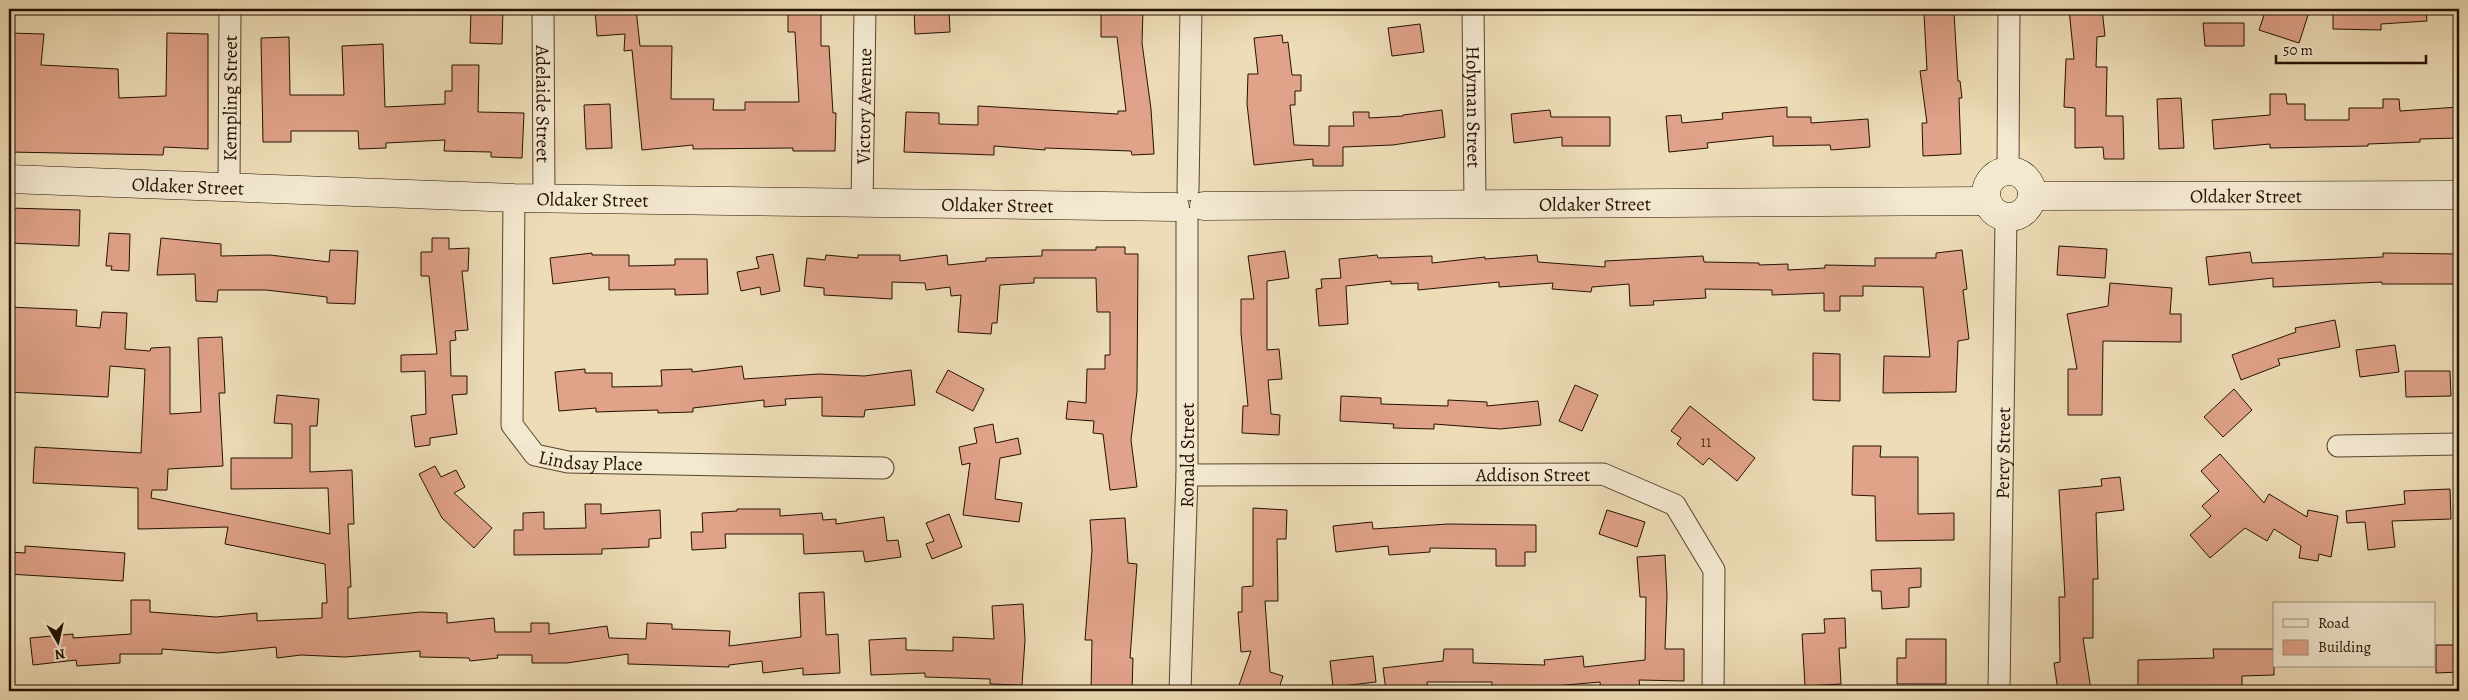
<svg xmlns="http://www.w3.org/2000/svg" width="2468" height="700" viewBox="0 0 2468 700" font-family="Alegreya,serif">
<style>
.building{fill:#e0a289;stroke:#241100}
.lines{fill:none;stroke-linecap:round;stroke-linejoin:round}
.street-casing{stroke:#56442e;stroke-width:23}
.secondary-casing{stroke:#241100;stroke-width:29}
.street{stroke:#f3e8d0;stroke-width:21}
.secondary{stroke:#f3e8d0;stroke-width:28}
.labels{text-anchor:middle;stroke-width:4;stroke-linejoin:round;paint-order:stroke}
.number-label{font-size:16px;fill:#533522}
.street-label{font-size:19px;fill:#241100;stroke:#f3e8d0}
</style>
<rect width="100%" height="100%" fill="#eddcb6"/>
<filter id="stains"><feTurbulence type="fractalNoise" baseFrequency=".004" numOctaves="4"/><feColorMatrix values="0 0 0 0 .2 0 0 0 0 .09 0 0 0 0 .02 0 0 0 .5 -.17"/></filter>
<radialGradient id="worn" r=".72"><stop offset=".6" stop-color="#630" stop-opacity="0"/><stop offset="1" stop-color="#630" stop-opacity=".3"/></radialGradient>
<path class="building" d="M 471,9 L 503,9 L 502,44 L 470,43 Z
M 595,9 L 622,9 L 622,14 L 625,14 L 625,9 L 636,9 L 640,46 L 672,46 L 671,99 L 714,99 L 713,110 L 745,110 L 745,102 L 799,102 L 795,32 L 788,32 L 788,9 L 821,9 L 821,46 L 829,46 L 833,113 L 836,113 L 835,151 L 793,151 L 793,148 L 693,149 L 693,145 L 642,150 L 632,50 L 624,51 L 625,34 L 597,36 Z
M 914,9 L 949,9 L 950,32 L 915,34 Z
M 1101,9 L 1143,9 L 1142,43 L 1151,109 L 1154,154 L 1132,155 L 1131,151 L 1045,148 L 1045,150 L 994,146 L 994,155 L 904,152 L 906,112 L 939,113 L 939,124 L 978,125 L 978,106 L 1118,114 L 1118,111 L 1126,111 L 1117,37 L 1101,37 Z
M 2069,9 L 2102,9 L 2105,36 L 2097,37 L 2096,67 L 2107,67 L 2106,116 L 2123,116 L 2124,159 L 2104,159 L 2103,147 L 2075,148 L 2075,108 L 2064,107 L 2066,59 L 2074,59 Z
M 2266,9 L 2310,9 L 2299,43 L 2259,30 Z
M 2333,9 L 2426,9 L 2427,21 L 2381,24 L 2381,30 L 2333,29 Z
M 1954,13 L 1958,81 L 1960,81 L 1962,98 L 1959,98 L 1961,154 L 1923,156 L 1922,123 L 1927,123 L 1920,71 L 1927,70 L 1924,14 Z
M 2203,23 L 2244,23 L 2244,46 L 2205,46 Z
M 1420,24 L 1424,52 L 1392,56 L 1388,28 Z
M 9,33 L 44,34 L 41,65 L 118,69 L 119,98 L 166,96 L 167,33 L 208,34 L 208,149 L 164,147 L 163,155 L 9,152 Z
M 1282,35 L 1283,43 L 1288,42 L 1292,75 L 1301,75 L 1301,91 L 1295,91 L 1295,105 L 1290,105 L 1294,145 L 1329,146 L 1329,126 L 1354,126 L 1353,112 L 1369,112 L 1369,118 L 1403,116 L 1403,115 L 1442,110 L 1445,137 L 1393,145 L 1343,147 L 1343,166 L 1313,166 L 1313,159 L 1254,165 L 1247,104 L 1248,74 L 1258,74 L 1254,38 Z
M 289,37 L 290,95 L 344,95 L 342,46 L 383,44 L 385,107 L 445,104 L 445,91 L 452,91 L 452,65 L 479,65 L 478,112 L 524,113 L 522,158 L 491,157 L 491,152 L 444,151 L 445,140 L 386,143 L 386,148 L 359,149 L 358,131 L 291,131 L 291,142 L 263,142 L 261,38 Z
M 2270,94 L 2286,94 L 2287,104 L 2305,104 L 2305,120 L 2349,120 L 2349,108 L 2383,108 L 2383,99 L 2399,99 L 2400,111 L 2459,107 L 2459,138 L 2420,139 L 2420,142 L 2368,144 L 2368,146 L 2270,148 L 2270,144 L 2214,149 L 2212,120 L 2270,115 Z
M 2181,98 L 2184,148 L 2159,149 L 2157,99 Z
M 610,104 L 612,148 L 586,149 L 584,105 Z
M 1787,107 L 1787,117 L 1811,117 L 1811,123 L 1868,119 L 1870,147 L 1831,150 L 1830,145 L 1773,146 L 1773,136 L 1707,143 L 1708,148 L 1669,152 L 1666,116 L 1681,115 L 1682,123 L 1723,119 L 1722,113 Z
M 1550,110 L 1551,117 L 1610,117 L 1610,146 L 1562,146 L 1562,137 L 1514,143 L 1511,114 Z
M 9,208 L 80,210 L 79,246 L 9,243 Z
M 109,233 L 130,234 L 129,271 L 111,270 L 112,266 L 106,266 Z
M 161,238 L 221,244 L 221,256 L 270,255 L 329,262 L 330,250 L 358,251 L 355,304 L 327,303 L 327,297 L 266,290 L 218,290 L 217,302 L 196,301 L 195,274 L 157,275 Z
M 432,238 L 449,238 L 449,249 L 469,248 L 468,271 L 462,271 L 468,330 L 455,331 L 456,340 L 450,341 L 451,376 L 467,376 L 467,394 L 452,395 L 457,434 L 430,438 L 430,445 L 415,447 L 411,416 L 426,414 L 425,371 L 401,372 L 401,355 L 437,354 L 429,276 L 421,276 L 421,252 L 432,252 Z
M 2059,246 L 2107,249 L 2105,278 L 2057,275 Z
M 1096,247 L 1125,247 L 1125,254 L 1138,254 L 1137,391 L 1131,440 L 1137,487 L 1110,490 L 1103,434 L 1093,433 L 1094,421 L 1066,419 L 1068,401 L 1086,403 L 1087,369 L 1105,369 L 1105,355 L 1110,355 L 1110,312 L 1097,312 L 1096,278 L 1034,278 L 1034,283 L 1000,285 L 997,323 L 992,323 L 991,334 L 958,332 L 961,295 L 951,296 L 950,287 L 926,290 L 925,283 L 892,282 L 892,299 L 824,295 L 824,288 L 804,286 L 807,258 L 825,260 L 826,255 L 858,258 L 858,255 L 900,255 L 900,261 L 947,255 L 948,265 L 986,261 L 986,258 L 1042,256 L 1042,250 L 1096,250 Z
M 1962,250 L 1967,289 L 1963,290 L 1969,339 L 1958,341 L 1956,392 L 1883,393 L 1884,356 L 1930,357 L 1923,287 L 1863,286 L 1863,296 L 1840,296 L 1840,311 L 1824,311 L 1824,293 L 1772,295 L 1772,290 L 1705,289 L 1706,298 L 1653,301 L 1654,305 L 1630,306 L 1629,284 L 1592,287 L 1591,292 L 1552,289 L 1553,283 L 1499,287 L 1499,282 L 1418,290 L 1418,283 L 1391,284 L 1391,281 L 1346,286 L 1348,324 L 1319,326 L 1316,289 L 1322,288 L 1321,279 L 1341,278 L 1339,259 L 1377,255 L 1378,258 L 1432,256 L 1432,263 L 1485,257 L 1485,259 L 1537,255 L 1538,262 L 1605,267 L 1605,261 L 1703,256 L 1704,262 L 1759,263 L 1759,265 L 1788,264 L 1788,270 L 1825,268 L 1825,265 L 1875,266 L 1875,258 L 1936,258 L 1936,253 Z
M 1285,251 L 1289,278 L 1267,281 L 1267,350 L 1279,349 L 1282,379 L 1268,380 L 1271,414 L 1280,415 L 1279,435 L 1242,433 L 1243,406 L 1248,406 L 1241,333 L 1241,299 L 1254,299 L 1248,256 Z
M 2250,252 L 2252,263 L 2383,257 L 2383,253 L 2459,254 L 2459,284 L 2382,284 L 2382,282 L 2273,287 L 2273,278 L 2209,285 L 2206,257 Z
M 592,253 L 592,255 L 629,255 L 629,266 L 675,265 L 675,259 L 707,259 L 708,294 L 675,295 L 675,289 L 609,290 L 609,277 L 553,284 L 550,258 Z
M 773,254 L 780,291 L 761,295 L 760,287 L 741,291 L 737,272 L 759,268 L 756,257 Z
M 2110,283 L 2172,288 L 2170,314 L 2181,314 L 2181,342 L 2103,341 L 2102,415 L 2068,415 L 2068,369 L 2077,369 L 2067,314 L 2108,306 Z
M 9,307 L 77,310 L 76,326 L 100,328 L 102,312 L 127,313 L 125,349 L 150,351 L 151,348 L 170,347 L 170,414 L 201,412 L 198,338 L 222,337 L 225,393 L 219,393 L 223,466 L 168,469 L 167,490 L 152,490 L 151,498 L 330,534 L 328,488 L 231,489 L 231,458 L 292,458 L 292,424 L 274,423 L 277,395 L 319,399 L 317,426 L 310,426 L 310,472 L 352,470 L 354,524 L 348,524 L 351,587 L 348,587 L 348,619 L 421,612 L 447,613 L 447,623 L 494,618 L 495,632 L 531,632 L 531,623 L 549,623 L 549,634 L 607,626 L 609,638 L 646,639 L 647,623 L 672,624 L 672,629 L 730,631 L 729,646 L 801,637 L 799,593 L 824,592 L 826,635 L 838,634 L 840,673 L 803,675 L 803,668 L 763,673 L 762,661 L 729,665 L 729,667 L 628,664 L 628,654 L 567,663 L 532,663 L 532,655 L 497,655 L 498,658 L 470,661 L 469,658 L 420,657 L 420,651 L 345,657 L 301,655 L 277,658 L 276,647 L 218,653 L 162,649 L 162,654 L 120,654 L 120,663 L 77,666 L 76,660 L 33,665 L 30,638 L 73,634 L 73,638 L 131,634 L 131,600 L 150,600 L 150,612 L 216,617 L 257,613 L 257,621 L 322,618 L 322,603 L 327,603 L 325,564 L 225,544 L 228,527 L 138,529 L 138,488 L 33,483 L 35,447 L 141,453 L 145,369 L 110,366 L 108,397 L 9,392 Z
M 2335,320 L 2340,347 L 2278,359 L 2280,365 L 2241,380 L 2232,355 L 2296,332 L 2295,328 Z
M 2395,345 L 2399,372 L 2360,377 L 2356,350 Z
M 1813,353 L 1840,354 L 1840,401 L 1813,400 Z
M 742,366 L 744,379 L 819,374 L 864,376 L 911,370 L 915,405 L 865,410 L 864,417 L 822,416 L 822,397 L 785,399 L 786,405 L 764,407 L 764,400 L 693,408 L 693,412 L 658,413 L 658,410 L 596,412 L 596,408 L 559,411 L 555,372 L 585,369 L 585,373 L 612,373 L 612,387 L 662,386 L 661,370 L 692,369 L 692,372 Z
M 948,370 L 984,389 L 973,411 L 936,392 Z
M 2405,371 L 2450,371 L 2451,396 L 2406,397 Z
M 1575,385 L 1598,395 L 1582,431 L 1559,421 Z
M 2234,389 L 2252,410 L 2223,437 L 2204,417 Z
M 1341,396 L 1381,398 L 1381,404 L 1448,406 L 1448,400 L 1487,402 L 1487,406 L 1538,401 L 1541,425 L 1500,429 L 1434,424 L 1434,429 L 1393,428 L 1394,424 L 1340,421 Z
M 1690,406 L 1755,458 L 1737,481 L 1709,458 L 1703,465 L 1677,444 L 1681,438 L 1671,431 Z
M 993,424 L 996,443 L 1018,438 L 1021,454 L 1000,458 L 995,499 L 1022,503 L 1019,522 L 963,515 L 970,463 L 962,465 L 959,447 L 977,443 L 974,428 Z
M 1853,446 L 1881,446 L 1880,457 L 1918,457 L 1918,514 L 1954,513 L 1954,540 L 1876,541 L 1875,496 L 1852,495 Z
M 2220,454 L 2264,503 L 2269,494 L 2307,517 L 2308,510 L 2338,516 L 2331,557 L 2319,554 L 2318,561 L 2299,558 L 2301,546 L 2274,529 L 2267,541 L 2245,528 L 2210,558 L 2190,535 L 2211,516 L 2202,506 L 2219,491 L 2201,471 Z
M 435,466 L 441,477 L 456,470 L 465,487 L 454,493 L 492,528 L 474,548 L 442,518 L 419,474 Z
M 2120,477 L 2124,510 L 2096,513 L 2098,579 L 2093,579 L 2093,638 L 2083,638 L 2091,690 L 2058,691 L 2054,663 L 2060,662 L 2059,597 L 2065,597 L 2059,490 L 2102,486 L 2101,479 Z
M 2450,489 L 2451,519 L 2392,521 L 2395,547 L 2368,550 L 2365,522 L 2347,523 L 2346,511 L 2405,504 L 2404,491 Z
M 585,504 L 601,504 L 601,514 L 660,510 L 661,538 L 649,539 L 649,547 L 602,549 L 602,554 L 514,555 L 514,530 L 523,530 L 523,513 L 544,512 L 544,529 L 586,528 Z
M 1253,508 L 1287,510 L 1286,539 L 1277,539 L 1278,601 L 1265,601 L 1270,672 L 1283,676 L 1278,691 L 1237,691 L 1251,651 L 1241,652 L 1238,612 L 1242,612 L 1242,587 L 1253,586 Z
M 737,509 L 780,509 L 780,516 L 822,513 L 823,520 L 836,519 L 836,524 L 884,517 L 887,541 L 898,540 L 901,557 L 865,562 L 863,551 L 804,554 L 803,534 L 725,534 L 726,548 L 692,550 L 691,532 L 703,532 L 702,513 L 737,511 Z
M 1607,510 L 1645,522 L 1637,547 L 1599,534 Z
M 949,514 L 962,547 L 932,559 L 926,544 L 934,541 L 926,523 Z
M 1125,518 L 1128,563 L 1137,564 L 1130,658 L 1133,658 L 1132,691 L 1091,691 L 1092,640 L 1085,640 L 1092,550 L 1090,520 Z
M 1372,522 L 1373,529 L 1448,524 L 1536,525 L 1536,552 L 1525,552 L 1525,566 L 1496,566 L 1496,549 L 1430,548 L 1430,552 L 1389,555 L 1388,546 L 1336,552 L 1333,526 Z
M 25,546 L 125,553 L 123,581 L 9,574 L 10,552 L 25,553 Z
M 1665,555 L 1667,596 L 1665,649 L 1684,649 L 1684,681 L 1639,680 L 1640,687 L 1605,691 L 1601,691 L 1600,682 L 1532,688 L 1532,691 L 1492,690 L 1492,682 L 1427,682 L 1428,689 L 1386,691 L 1383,668 L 1443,661 L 1444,649 L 1473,649 L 1473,663 L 1545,665 L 1544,660 L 1583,656 L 1584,667 L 1645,660 L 1646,597 L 1640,597 L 1637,557 Z
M 1921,568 L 1921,587 L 1909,588 L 1909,607 L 1882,609 L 1881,591 L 1872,591 L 1871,570 Z
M 1023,604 L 1025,640 L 1022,685 L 990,684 L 990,679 L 925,677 L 925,673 L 871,675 L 869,640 L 906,638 L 906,650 L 953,651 L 953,637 L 994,639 L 992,606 Z
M 1845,618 L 1846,648 L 1839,648 L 1841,684 L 1805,686 L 1802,634 L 1825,633 L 1824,619 Z
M 1906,639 L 1946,639 L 1946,684 L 1897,684 L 1897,658 L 1906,658 Z
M 2436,645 L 2459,645 L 2459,672 L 2436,673 Z
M 2213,649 L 2274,649 L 2274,675 L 2242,676 L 2242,686 L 2138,690 L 2138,660 L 2214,658 Z
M 1373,656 L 1376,682 L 1333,687 L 1330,661 Z"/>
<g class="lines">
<g class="street-casing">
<g id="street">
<path id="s1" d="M 543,9 L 544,198"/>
<path id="s2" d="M 1473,9 L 1475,203"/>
<path d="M 2008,171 L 2009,9"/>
<path id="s3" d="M 229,187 L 230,9"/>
<path d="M 1188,190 L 1191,9"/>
<path id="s4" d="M 514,198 L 512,425 L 535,455 L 568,462 L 883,468"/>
<path id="s5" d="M 862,204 L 865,9"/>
<path d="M 2338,446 L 2459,444"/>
<path id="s6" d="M 1187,475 L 1603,474 L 1675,505 L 1714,570 L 1713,691"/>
<path id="s7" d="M 1180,691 L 1187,475 L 1187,218"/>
<path id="s8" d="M 1999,691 L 2006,217"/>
</g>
</g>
<g class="secondary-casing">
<g id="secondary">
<circle cx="2009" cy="194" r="23"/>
<path id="s9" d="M 9,179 L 514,198 L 1175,207"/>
<path id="s10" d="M 2032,196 L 2459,195"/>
<path id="s11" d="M 1204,206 L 1987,201"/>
</g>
</g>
<use href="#street" class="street"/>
<use href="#secondary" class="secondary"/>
</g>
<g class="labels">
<g class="number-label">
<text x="1706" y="447">11</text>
</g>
<g class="street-label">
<text dy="7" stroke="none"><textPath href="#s3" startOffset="89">Kempling Street</textPath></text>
<text dy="7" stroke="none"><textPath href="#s1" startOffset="95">Adelaide Street</textPath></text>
<text dy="7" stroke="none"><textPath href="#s5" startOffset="98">Victory Avenue</textPath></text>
<text dy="7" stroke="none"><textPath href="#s2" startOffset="98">Holyman Street</textPath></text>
<text dy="7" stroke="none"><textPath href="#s9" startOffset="179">Oldaker Street</textPath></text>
<text dy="7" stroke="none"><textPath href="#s10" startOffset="214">Oldaker Street</textPath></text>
<text dy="7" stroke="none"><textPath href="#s9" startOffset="584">Oldaker Street</textPath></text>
<text dy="7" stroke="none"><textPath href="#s11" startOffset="391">Oldaker Street</textPath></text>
<text dy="7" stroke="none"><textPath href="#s9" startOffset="989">Oldaker Street</textPath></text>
<text dy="7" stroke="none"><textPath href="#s8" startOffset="238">Percy Street</textPath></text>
<text dy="7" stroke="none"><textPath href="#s7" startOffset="236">Ronald Street</textPath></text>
<text dy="7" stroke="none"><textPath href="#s4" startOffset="321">Lindsay Place</textPath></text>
<text dy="7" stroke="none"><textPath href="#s6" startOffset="346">Addison Street</textPath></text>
</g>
</g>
<rect width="2468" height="700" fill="none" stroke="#eddcb6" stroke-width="30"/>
<rect x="10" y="10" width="2448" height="680" fill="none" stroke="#241100" stroke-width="2.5"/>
<rect x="15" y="15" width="2438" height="670" fill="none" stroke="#241100"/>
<rect x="2273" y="602" width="162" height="65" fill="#f3e8d0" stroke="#a0927d"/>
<rect x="2283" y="619" width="25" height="8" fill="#f3e8d0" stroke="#a0927d"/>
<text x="2318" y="628" font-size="15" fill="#241100">Road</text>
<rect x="2283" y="640" width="25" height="15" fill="#e0a289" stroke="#a0927d"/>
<text x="2318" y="652" font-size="15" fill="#241100">Building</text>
<g transform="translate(58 642) rotate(171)" stroke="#f3e8d0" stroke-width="4" paint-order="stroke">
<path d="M0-4L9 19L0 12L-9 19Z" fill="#241100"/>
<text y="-8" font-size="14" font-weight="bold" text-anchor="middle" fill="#241100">N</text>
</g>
<path d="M2276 55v8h150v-8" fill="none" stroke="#241100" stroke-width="2.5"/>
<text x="2283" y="55" font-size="15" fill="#241100" stroke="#f3e8d0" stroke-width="4" paint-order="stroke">50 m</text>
<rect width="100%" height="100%" filter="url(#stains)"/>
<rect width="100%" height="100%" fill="url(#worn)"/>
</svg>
